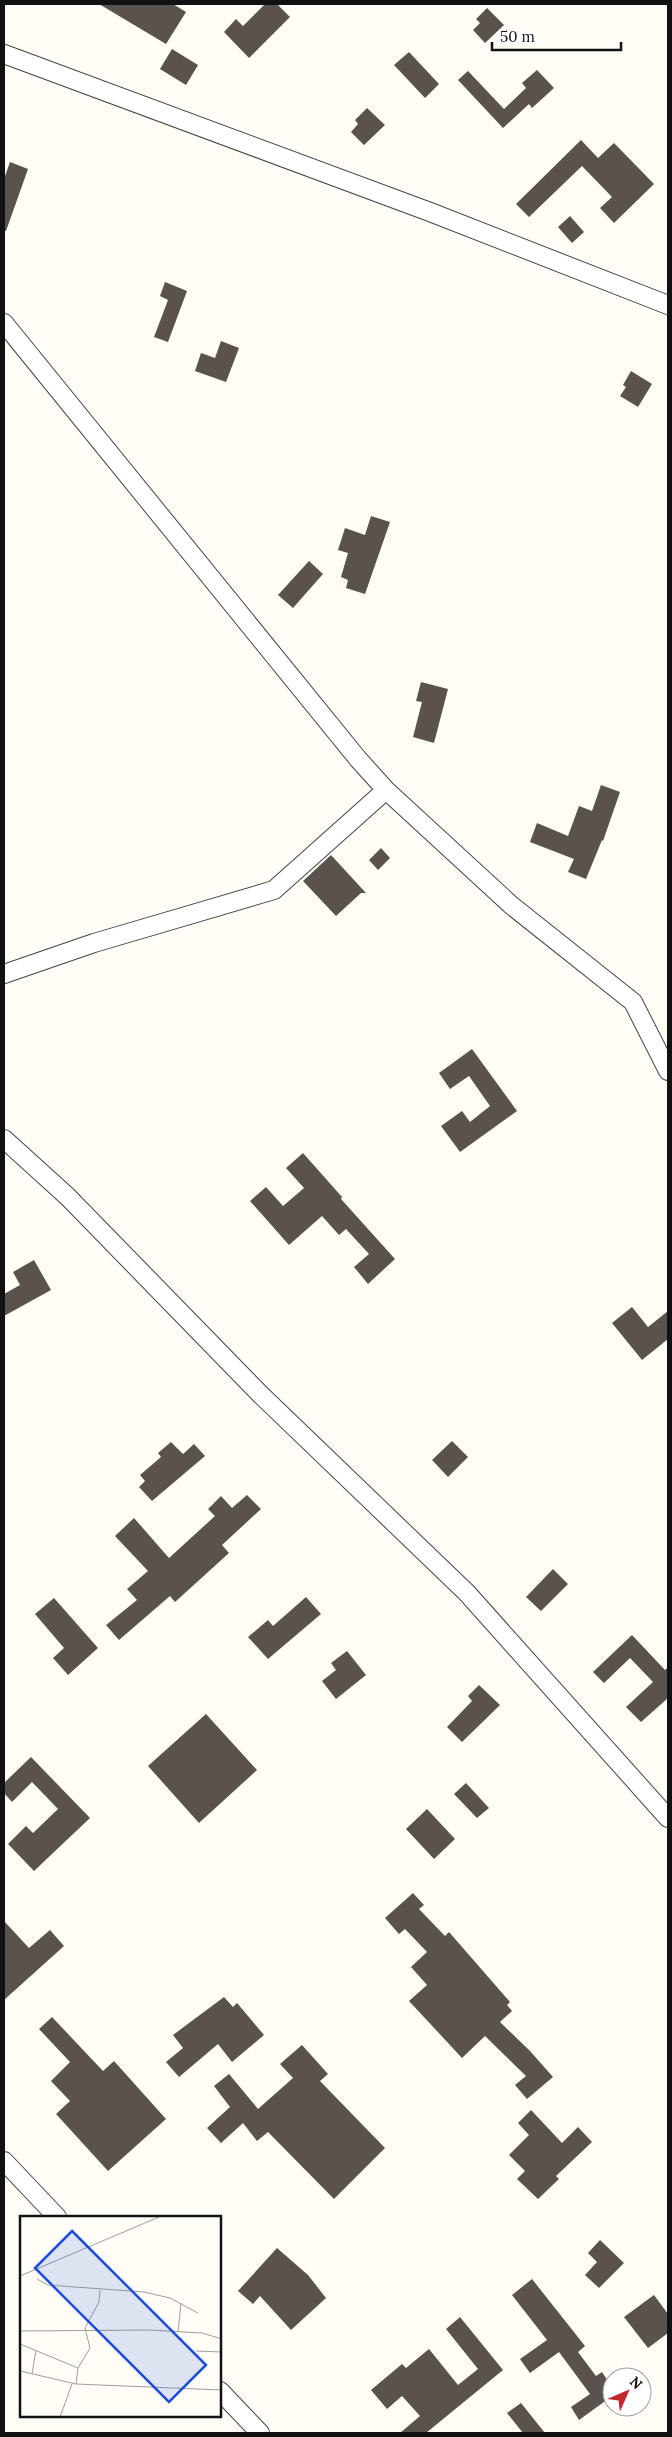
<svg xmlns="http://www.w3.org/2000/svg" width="672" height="2437" viewBox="0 0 672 2437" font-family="Lora,serif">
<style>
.building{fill:#5a524d}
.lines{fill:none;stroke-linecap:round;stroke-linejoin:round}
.street-casing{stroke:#444;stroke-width:20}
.street{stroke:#fff;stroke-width:18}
.inset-road{fill:none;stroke:#a09f9a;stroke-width:1}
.view{fill:#1d4ed8;fill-opacity:0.15;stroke:#1d4ed8;stroke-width:2.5}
.inset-edge{fill:none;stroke:#111;stroke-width:2.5}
</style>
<rect width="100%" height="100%" fill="#fffdf5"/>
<path class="building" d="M 99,4 L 173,4 L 186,12 L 166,44 Z
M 265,4 L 277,4 L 290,17 L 249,58 L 224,32 L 236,19 L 243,26 Z
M 487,8 L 504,25 L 485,43 L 473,30 L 480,23 L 476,19 Z
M 172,49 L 198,65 L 186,85 L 160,69 Z
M 409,52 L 439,84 L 425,98 L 394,65 Z
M 537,70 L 554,88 L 532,108 L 529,104 L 503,128 L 458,80 L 468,71 L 504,109 L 526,88 L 522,83 Z
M 367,108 L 385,125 L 364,145 L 351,132 L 358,124 L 355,120 Z
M 581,140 L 598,158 L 614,143 L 654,184 L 614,223 L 600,208 L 612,197 L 582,166 L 529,217 L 516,204 Z
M 10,162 L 28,169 L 6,231 L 4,231 L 4,179 Z
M 570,216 L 584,232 L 572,243 L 558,227 Z
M 165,282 L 187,291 L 168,342 L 154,337 L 168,300 L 160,296 Z
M 221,341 L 239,348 L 226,382 L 195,371 L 201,353 L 215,358 Z
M 631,371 L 652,384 L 638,407 L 620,396 L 626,387 L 623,385 Z
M 371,516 L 390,522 L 365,594 L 346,588 L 348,580 L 341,577 L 348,553 L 338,550 L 345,528 L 365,535 Z
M 309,561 L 323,574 L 293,608 L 278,595 Z
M 421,682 L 448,689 L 434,743 L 413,737 L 422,702 L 416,701 Z
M 601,785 L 620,792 L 603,841 L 602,840 L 586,879 L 568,872 L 574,859 L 530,842 L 537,823 L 568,836 L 579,806 L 592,811 Z
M 381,848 L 390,858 L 378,870 L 369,860 Z
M 331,855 L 366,893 L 361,893 L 336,916 L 303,881 Z
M 472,1049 L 517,1111 L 460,1152 L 441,1126 L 462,1111 L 470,1122 L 490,1106 L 469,1076 L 450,1089 L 439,1073 Z
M 303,1153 L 342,1197 L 341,1199 L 395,1259 L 368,1284 L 354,1267 L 369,1254 L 346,1229 L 339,1235 L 322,1216 L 289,1245 L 250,1201 L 266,1187 L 283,1206 L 304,1188 L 286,1168 Z
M 34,1260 L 51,1290 L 4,1316 L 4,1294 L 20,1285 L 13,1272 Z
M 632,1307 L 648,1327 L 668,1311 L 668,1339 L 642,1360 L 612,1323 Z
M 452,1441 L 468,1457 L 448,1477 L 432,1460 Z
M 171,1442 L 183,1454 L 194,1444 L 205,1456 L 152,1501 L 139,1487 L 145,1481 L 140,1475 L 161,1457 L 158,1453 Z
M 247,1495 L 261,1509 L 222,1545 L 229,1553 L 175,1602 L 170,1596 L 119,1640 L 106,1625 L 137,1600 L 127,1589 L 148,1571 L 115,1536 L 134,1518 L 169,1558 L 215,1516 L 208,1509 L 221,1496 L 232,1508 Z
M 553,1569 L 568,1584 L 541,1611 L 526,1597 Z
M 306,1597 L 321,1614 L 268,1659 L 248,1637 L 268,1620 L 273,1626 Z
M 54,1598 L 98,1648 L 68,1675 L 53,1658 L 64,1648 L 35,1614 Z
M 632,1635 L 665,1670 L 668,1667 L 668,1698 L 641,1722 L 626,1707 L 653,1682 L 630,1658 L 604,1683 L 593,1672 Z
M 347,1651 L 366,1675 L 336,1699 L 322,1681 L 336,1670 L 331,1663 Z
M 479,1685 L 500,1705 L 462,1742 L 447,1727 L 472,1701 L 468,1696 Z
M 206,1714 L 257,1770 L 199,1823 L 148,1766 Z
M 31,1757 L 90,1818 L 34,1871 L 8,1844 L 26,1826 L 33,1833 L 58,1809 L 32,1782 L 12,1802 L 4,1793 L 4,1783 Z
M 466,1783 L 489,1808 L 477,1818 L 454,1794 Z
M 427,1809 L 455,1839 L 434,1859 L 406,1829 Z
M 413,1893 L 424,1905 L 419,1909 L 445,1936 L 449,1932 L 510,2002 L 507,2005 L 512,2011 L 500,2022 L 530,2051 L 553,2077 L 527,2099 L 515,2085 L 526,2076 L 485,2036 L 462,2058 L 409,2001 L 427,1985 L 411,1967 L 427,1952 L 405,1929 L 399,1934 L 385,1918 Z
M 4,1921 L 29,1948 L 50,1930 L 64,1946 L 4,2000 Z
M 224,1997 L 233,2007 L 237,2003 L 264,2035 L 232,2062 L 218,2044 L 179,2077 L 166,2062 L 183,2048 L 173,2035 Z
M 52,2017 L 103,2071 L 114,2061 L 166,2119 L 108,2171 L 56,2114 L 70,2101 L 51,2081 L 70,2062 L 39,2029 Z
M 302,2045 L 328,2074 L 320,2081 L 385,2148 L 334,2199 L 268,2132 L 257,2141 L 243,2123 L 221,2143 L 207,2128 L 230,2107 L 214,2086 L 229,2074 L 258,2109 L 293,2078 L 280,2064 Z
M 531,2110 L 562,2143 L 578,2127 L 592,2142 L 556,2176 L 559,2179 L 538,2199 L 517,2179 L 525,2171 L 509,2155 L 529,2135 L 518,2123 Z
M 600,2240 L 624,2263 L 599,2288 L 585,2275 L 597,2262 L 588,2253 Z
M 277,2248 L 308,2275 L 326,2298 L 291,2330 L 260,2296 L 253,2304 L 238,2291 Z
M 532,2279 L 585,2346 L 578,2352 L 596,2376 L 602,2372 L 611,2386 L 603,2392 L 608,2399 L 579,2420 L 571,2407 L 590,2394 L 559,2352 L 530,2373 L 520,2359 L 547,2340 L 512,2295 Z
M 654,2295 L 668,2314 L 668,2333 L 648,2348 L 624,2317 Z
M 460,2317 L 503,2370 L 426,2433 L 400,2433 L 420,2416 L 402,2396 L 387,2409 L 371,2390 L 402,2364 L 406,2368 L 429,2349 L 458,2385 L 478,2369 L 446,2329 Z
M 521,2403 L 545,2433 L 523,2433 L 507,2413 Z"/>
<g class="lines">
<g class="street-casing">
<path id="street" d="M 4,54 L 430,212 L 668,305
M 4,323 L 358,759 L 386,790 L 511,905 L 633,1002 L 668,1071
M 4,974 L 94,943 L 274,890 L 386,790
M 4,1139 L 68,1197 L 260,1394 L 467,1593 L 668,1818
M 4,2161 L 57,2217
M 220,2391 L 260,2433"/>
</g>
<use href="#street" class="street"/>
</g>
<g transform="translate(20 2216)">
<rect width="201" height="201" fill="#fffdf5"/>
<path class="inset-road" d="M 0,60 L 139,1M 17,63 L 28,69 L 124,76 L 150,82 L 178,97M 0,115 L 129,114 L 182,117 L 202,123M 158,116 L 161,87M 0,128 L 58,152M 176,135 L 202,136M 0,155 L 56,168 L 202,174M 12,158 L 16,134M 56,168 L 58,152 L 70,132 L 65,112 L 79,86 L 80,74M 40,201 L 52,168"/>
<path class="view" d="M 52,15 L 186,149 L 149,186 L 15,52 Z"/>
<rect width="201" height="201" class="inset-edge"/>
</g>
<rect width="672" height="2437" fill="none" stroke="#111111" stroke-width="10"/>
<g transform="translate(627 2392) rotate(45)"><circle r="24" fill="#ffffff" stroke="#a0a0a0"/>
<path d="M0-4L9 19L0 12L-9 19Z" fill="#c4262e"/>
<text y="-8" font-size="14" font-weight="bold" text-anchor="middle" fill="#111111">N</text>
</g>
<path d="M492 42v8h129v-8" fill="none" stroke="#111111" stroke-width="2.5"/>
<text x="500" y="42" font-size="15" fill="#111111" stroke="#ffffff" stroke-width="4" paint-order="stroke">50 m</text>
</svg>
